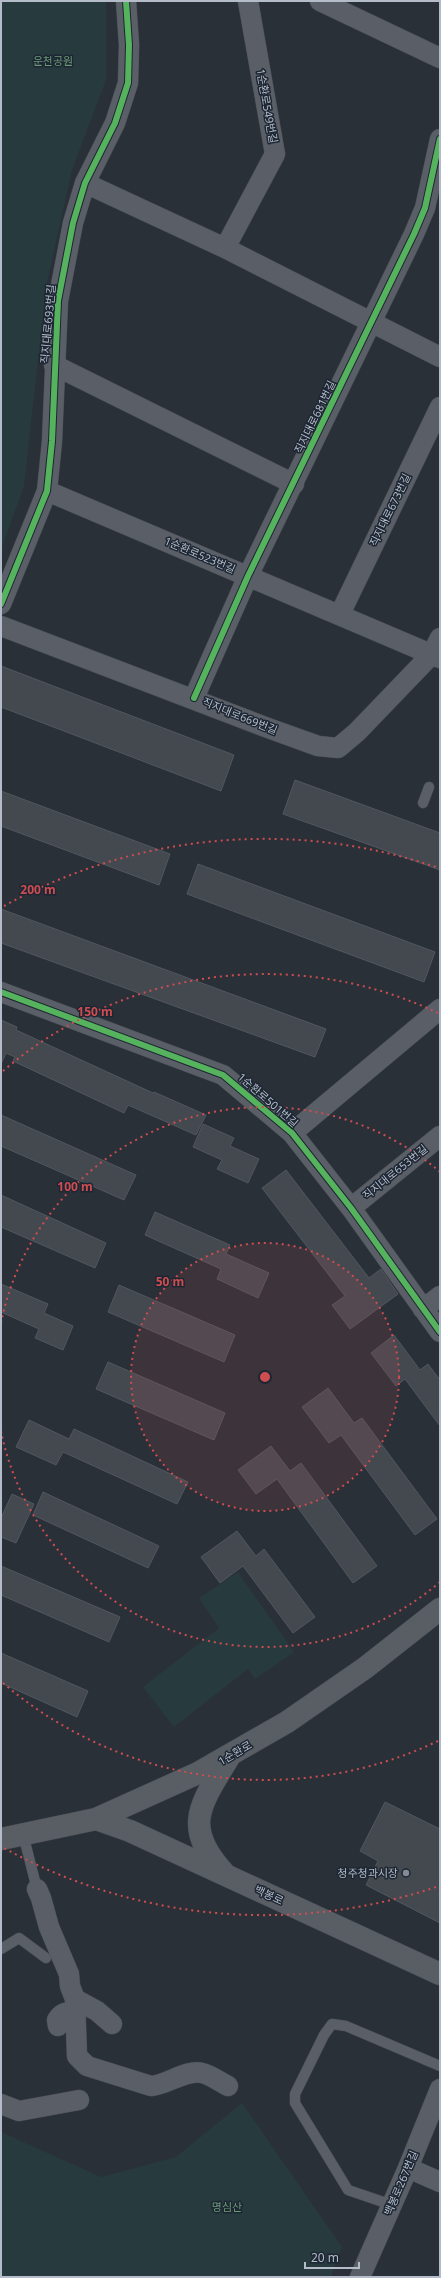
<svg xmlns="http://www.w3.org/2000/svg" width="441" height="2278" viewBox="0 0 441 2278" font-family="'Noto Sans','Noto Sans KR',sans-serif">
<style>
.green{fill:#273a3e}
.building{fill:#444950;stroke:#52575f}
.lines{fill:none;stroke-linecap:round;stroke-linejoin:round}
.lane-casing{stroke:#484c53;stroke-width:11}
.street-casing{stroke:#484c53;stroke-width:21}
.secondary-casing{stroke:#484c53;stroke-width:23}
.lane{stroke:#5a5e66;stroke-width:10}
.street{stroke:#5a5e66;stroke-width:20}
.secondary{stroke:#595d64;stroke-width:22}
.cycleway-casing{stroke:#1d2633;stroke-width:8}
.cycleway{stroke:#56b35d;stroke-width:6}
.ring{fill:none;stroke:#ce4d50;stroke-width:2;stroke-dasharray:2 4}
.poi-dot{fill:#848b96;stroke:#1d2633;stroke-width:1.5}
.labels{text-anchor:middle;stroke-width:3;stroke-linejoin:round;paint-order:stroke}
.park-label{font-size:11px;fill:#6b9a76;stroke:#1d2633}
.street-label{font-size:11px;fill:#b4bcc9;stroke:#1d2633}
.poi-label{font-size:11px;fill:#b4bcc9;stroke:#1d2633;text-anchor:end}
.centre{fill:#ce4d50;stroke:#1d2633;stroke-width:2}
.ring-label{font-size:12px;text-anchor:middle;font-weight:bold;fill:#ce4d50;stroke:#1d2633;stroke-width:3;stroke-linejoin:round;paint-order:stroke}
</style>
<rect width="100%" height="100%" fill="#2a3038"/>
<path class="green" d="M 1,1 L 106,1 L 106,80 L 72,170 L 46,287 L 24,486 L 1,550 Z
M 238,1572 L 294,1652 L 255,1679 L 248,1669 L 174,1727 L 143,1687 L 219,1628 L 199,1598 Z
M 242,2103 L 342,2247 L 331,2277 L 1,2277 L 1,2132 L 101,2177 L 176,2157 Z"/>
<path class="building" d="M 1,666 L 234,755 L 221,791 L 1,707 Z
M 295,780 L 440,833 L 440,870 L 283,814 Z
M 1,791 L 170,854 L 159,885 L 1,826 Z
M 198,864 L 435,952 L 424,982 L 187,894 Z
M 1,909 L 326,1029 L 315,1057 L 1,943 Z
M 1,1020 L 17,1027 L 16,1030 L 153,1093 L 154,1092 L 206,1115 L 196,1135 L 128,1105 L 124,1113 L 13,1061 L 15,1057 L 6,1053 L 1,1064 Z
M 1,1115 L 136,1175 L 124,1200 L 1,1146 Z
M 203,1124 L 234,1138 L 230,1146 L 259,1159 L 248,1183 L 217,1169 L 222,1160 L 193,1147 Z
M 286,1170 L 369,1278 L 381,1269 L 398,1294 L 350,1329 L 332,1305 L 345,1296 L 262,1188 Z
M 1,1195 L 106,1243 L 95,1268 L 1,1227 Z
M 155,1212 L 230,1245 L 226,1254 L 269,1273 L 258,1298 L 217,1279 L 221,1269 L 145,1235 Z
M 1,1284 L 48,1304 L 44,1313 L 73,1326 L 63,1350 L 35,1338 L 39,1329 L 1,1312 Z
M 119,1285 L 235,1335 L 224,1362 L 108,1312 Z
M 394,1335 L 420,1370 L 428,1364 L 440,1380 L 440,1426 L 405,1379 L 396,1386 L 371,1353 Z
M 108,1362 L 225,1413 L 214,1440 L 96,1389 Z
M 328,1388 L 354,1423 L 362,1418 L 437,1519 L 415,1535 L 341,1435 L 329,1443 L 302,1407 Z
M 29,1420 L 69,1439 L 74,1429 L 188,1482 L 177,1504 L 63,1452 L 56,1465 L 16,1447 Z
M 271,1446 L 290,1471 L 301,1463 L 377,1566 L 353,1583 L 277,1479 L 256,1494 L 238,1470 Z
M 43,1492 L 159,1546 L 148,1568 L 33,1515 Z
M 12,1494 L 34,1504 L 16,1543 L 1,1537 L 1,1518 Z
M 237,1531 L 256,1556 L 264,1549 L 315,1617 L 293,1633 L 243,1566 L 220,1583 L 201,1557 Z
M 1,1566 L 120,1617 L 109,1642 L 1,1595 Z
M 1,1653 L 88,1691 L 77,1717 L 1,1683 Z
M 385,1802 L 440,1829 L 440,1923 L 366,1885 L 378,1861 L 360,1851 Z"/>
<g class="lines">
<g class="lane-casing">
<path id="lane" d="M 423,803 L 429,787
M 23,1834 L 37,1889
M 1,1949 L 19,1938 L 46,1958
M 392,2205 L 348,2190 L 295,2103 L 295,2094 L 324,2035 L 332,2024 L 346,2026 L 440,2066"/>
</g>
<g class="street-casing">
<path id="street" d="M 320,1 L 440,58
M 85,183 L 225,248 L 440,357
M 225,248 L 275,154 L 248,1
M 54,365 L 294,484
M 47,491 L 440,658
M 1,604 L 47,491 L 52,441 L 58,301 L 73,223 L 85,183 L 115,123 L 128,83 L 129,45 L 126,1
M 340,614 L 440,407
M 1,626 L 268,728 L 318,746 L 338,748 L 357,732 L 432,654 L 440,638
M 194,698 L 248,576 L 414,234 L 425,208 L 440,139
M 1,992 L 223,1075 L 292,1133 L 351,1208 L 440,1332
M 292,1133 L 440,1009
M 351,1208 L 440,1136
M 423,1309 L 440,1296
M 37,1889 L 41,1898 L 49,1927 L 69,1974 L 70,1986 L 75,1999 L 97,2011 L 112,2024
M 75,1999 L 77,2056 L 87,2066 L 151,2086 C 167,2085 186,2069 202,2073 C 211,2075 220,2082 228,2086
M 58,2026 L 57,2020 C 62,2012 67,2012 75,2012
M 1,2104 L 19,2111 L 79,2100
M 408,2168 L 440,2182
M 360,2277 L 408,2168 L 440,2089"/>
</g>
<g class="secondary-casing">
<path id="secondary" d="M 96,1819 L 130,1831 L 440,1974
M 1,1839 L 96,1819 L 198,1773 L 287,1722 L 365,1668 L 440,1609
M 224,1873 C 181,1826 201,1804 229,1757"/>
</g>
<use href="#lane" class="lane"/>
<use href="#street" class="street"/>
<use href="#secondary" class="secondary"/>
<g class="cycleway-casing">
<path id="cycleway" d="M 1,604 L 47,491 L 52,441 L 58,301 L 73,223 L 85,183 L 115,123 L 128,83 L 129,45 L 126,1
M 194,698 L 248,576 L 414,234 L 425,208 L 440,139
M 1,992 L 223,1075 L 292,1133 L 351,1208 L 440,1332"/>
</g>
<use href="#cycleway" class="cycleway"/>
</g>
<circle cx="265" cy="1377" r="134" fill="#ce4d50" fill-opacity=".12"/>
<g class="ring">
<circle cx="265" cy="1377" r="134"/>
<path d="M440 1582A269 269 0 0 1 1 1431M1 1323A269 269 0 0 1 440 1172"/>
<path d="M438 1741A403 403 0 0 1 3 1683M3 1071A403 403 0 0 1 438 1013"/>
<path d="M436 1887A538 538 0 0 1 4 1848M4 906A538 538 0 0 1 436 867"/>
</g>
<circle class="poi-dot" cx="406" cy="1873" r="4"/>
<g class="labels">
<g class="park-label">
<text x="53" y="65">운천공원</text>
<text x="227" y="2211">명심산</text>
</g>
<g class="street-label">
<text transform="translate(267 106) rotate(80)" y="4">1순환로549번길</text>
<text transform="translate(48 324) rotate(-85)" y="4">직지대로693번길</text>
<text transform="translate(315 417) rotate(-64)" y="4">직지대로681번길</text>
<text transform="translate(390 510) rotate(-64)" y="4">직지대로673번길</text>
<text transform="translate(200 555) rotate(23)" y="4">1순환로523번길</text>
<text transform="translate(240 716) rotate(22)" y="4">직지대로669번길</text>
<text transform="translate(268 1100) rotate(41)" y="4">1순환로501번길</text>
<text transform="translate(395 1172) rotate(-39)" y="4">직지대로653번길</text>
<text transform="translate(235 1753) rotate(-30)" y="4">1순환로</text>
<text transform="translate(269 1895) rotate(25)" y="4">백봉로</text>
<text transform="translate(401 2183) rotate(-67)" y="4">백봉로267번길</text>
</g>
<g class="poi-label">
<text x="398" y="1877">청주청과시장</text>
</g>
</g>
<circle cx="265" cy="1377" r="6" class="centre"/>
<g class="ring-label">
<text x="38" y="894">200 m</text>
<text x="95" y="1016">150 m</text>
<text x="75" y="1191">100 m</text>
<text x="170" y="1286">50 m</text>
</g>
<rect width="441" height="2278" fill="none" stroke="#b4bcc9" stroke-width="4"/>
<path d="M305 2262v6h54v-6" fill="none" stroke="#b4bcc9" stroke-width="2"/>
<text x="311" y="2262" font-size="12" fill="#b4bcc9" stroke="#1d2633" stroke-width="3" paint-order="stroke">20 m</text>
</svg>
